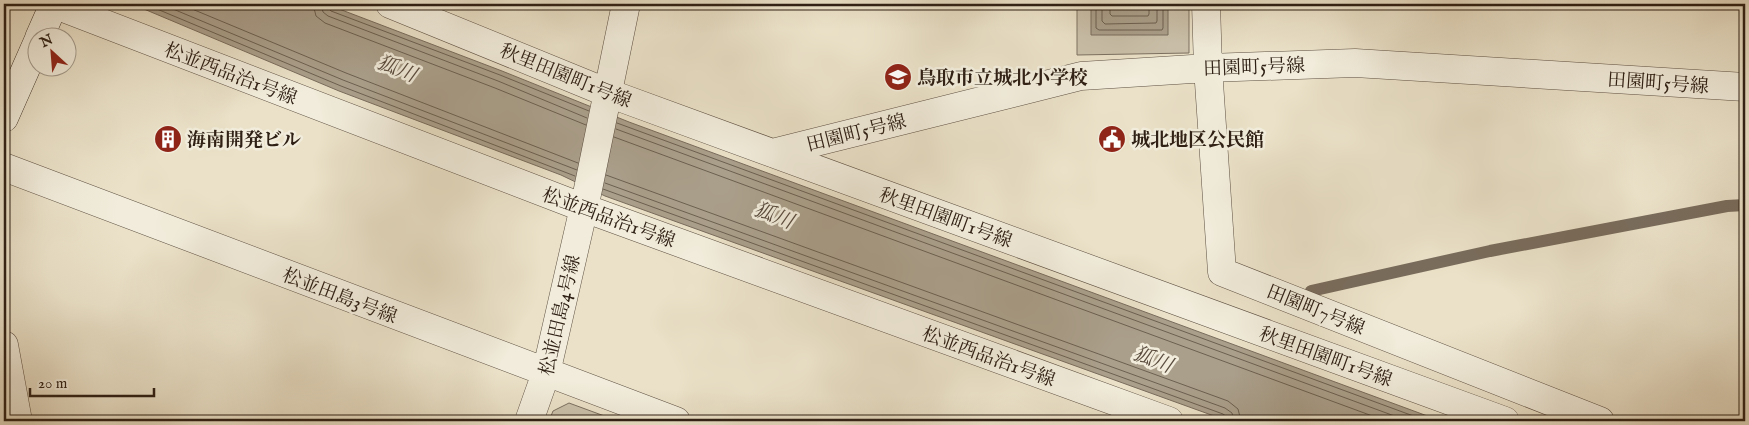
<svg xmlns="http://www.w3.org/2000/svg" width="1749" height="425" viewBox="0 0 1749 425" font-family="'IM FELL English','Noto Serif JP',serif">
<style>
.green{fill:#cac0aa;stroke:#7c7060}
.water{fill:#aa9f8b;stroke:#796c5c}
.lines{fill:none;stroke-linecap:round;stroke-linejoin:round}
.shore{stroke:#6c6050;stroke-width:1}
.stream{stroke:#796c5c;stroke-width:12}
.street-casing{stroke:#5e5042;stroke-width:29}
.secondary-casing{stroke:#2f2015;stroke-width:29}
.street{stroke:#f1ecdb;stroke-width:28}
.secondary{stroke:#f1ecdb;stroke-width:28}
.labels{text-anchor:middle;stroke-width:5;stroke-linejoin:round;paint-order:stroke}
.street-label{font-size:19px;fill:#2f2015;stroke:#f1ecdb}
.poi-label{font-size:19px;font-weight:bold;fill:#2f2015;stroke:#f1ecdb;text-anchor:start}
.water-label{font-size:20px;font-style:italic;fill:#5a4c3e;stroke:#f1ecdb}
</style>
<rect width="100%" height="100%" fill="#eae1c8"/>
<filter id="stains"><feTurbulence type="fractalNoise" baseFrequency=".004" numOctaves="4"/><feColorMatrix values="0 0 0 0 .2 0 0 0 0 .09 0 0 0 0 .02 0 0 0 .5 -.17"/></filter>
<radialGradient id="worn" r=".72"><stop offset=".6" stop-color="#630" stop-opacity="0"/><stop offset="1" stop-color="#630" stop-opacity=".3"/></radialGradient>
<path class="green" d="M 1077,4 L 1189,4 L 1189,53 L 1077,55 Z
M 569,403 L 618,421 L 549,421 L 553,411 Z"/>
<path class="water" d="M 132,4 L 326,4 L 502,71 L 629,122 L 1441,421 L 1228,421 L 605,196 L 561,175 L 339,91 Z
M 1091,4 L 1168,4 L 1168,35 L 1091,35 Z"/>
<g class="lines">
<path class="shore" d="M 145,4 L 341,86 L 575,176
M 161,4 L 343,80 L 577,170
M 180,4 L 346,73 L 578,163
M 313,4 L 316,16 L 325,23 L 495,88 L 586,125
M 321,4 L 323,12 L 328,16 L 498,81 L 587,118
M 327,4 L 328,8 L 331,11 L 500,75 L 589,111
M 1096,4 L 1096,28 L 1099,30 L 1162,30 L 1163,28 L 1163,4
M 1102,4 L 1102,21 L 1105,24 L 1156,23 L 1157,21 L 1157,4
M 1110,4 L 1110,14 L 1112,16 L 1148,16 L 1149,14 L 1149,4
M 617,123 L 1427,421
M 616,129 L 1408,421
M 614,137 L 1386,421
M 606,175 L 1228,401 L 1238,409 L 1241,421
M 605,183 L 1225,408 L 1232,413 L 1234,421
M 603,189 L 1223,414 L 1227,417 L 1227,421"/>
<path class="stream" d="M 1311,291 L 1490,251 L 1727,206 L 1745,205"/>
<g class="street-casing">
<path id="street" d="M 53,4 L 584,208 L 1169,421
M 390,4 L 608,93 L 1505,421
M 1206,4 L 1208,68 L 1222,272 L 1600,421
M 772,153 L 1081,76 L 1208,68 L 1355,63 L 1745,87
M 4,167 L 676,421
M 4,345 L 18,421
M 529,421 L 546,373 L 587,194 L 626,4"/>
</g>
<g class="secondary-casing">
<path id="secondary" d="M 39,38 L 54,4
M 4,118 L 38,41"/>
</g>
<use href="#street" class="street"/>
<use href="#secondary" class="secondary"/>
</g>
<defs>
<g id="school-disc" transform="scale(1.4375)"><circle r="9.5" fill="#8f2418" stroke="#f1ecdb"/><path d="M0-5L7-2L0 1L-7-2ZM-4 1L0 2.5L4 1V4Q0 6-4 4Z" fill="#fff"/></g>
<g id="building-disc" transform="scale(1.4375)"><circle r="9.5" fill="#8f2418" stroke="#f1ecdb"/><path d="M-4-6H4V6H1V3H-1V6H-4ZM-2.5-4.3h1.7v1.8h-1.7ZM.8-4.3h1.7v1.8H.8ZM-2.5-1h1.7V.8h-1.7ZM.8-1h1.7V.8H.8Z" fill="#fff"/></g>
<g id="civic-disc" transform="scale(1.4375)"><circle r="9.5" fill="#8f2418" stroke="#f1ecdb"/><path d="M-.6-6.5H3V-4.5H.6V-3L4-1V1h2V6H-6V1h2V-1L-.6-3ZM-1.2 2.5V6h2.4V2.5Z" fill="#fff"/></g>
</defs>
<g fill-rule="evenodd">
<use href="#school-disc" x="898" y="77"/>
<use href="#building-disc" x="168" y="139"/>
<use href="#civic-disc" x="1112" y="139"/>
</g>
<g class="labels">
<g class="street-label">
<text transform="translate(1254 66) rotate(-2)" y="7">田園町5号線</text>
<text transform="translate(231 73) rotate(21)" y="7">松並西品治1号線</text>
<text transform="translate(566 75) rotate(22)" y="7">秋里田園町1号線</text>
<text transform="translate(1658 82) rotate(4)" y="7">田園町5号線</text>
<text transform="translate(856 132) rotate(-14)" y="7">田園町5号線</text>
<text transform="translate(609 217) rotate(20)" y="7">松並西品治1号線</text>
<text transform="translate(946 217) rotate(20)" y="7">秋里田園町1号線</text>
<text transform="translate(340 295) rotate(21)" y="7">松並田島3号線</text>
<text transform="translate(1316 309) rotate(22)" y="7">田園町7号線</text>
<text transform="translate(559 315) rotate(-77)" y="7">松並田島4号線</text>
<text transform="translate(989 356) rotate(20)" y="7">松並西品治1号線</text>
<text transform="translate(1326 356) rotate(20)" y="7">秋里田園町1号線</text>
</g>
<g class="poi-label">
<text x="917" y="84">鳥取市立城北小学校</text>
<text x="187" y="146">海南開発ビル</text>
<text x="1131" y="146">城北地区公民館</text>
</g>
<g class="water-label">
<text transform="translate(397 68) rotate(22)" y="7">狐川</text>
<text transform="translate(774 215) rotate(21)" y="7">狐川</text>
<text transform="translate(1153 359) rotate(21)" y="7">狐川</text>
</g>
</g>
<rect width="1749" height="425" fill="none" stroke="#eae1c8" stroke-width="20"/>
<rect x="5" y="5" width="1739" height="415" fill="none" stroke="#2f2015" stroke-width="2.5"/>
<rect x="10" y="10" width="1729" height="405" fill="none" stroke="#2f2015"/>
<g transform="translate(52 52) rotate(334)"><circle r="24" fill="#f1ecdb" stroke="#a39a8c"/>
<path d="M0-4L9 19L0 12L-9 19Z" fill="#8f2418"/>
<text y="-8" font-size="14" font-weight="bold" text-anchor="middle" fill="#2f2015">N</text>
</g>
<path d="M30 388v8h124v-8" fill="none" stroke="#2f2015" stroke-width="2.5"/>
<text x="38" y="388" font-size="15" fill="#2f2015" stroke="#f1ecdb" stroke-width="4" paint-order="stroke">20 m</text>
<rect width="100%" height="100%" filter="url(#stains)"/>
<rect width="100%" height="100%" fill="url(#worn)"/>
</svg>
